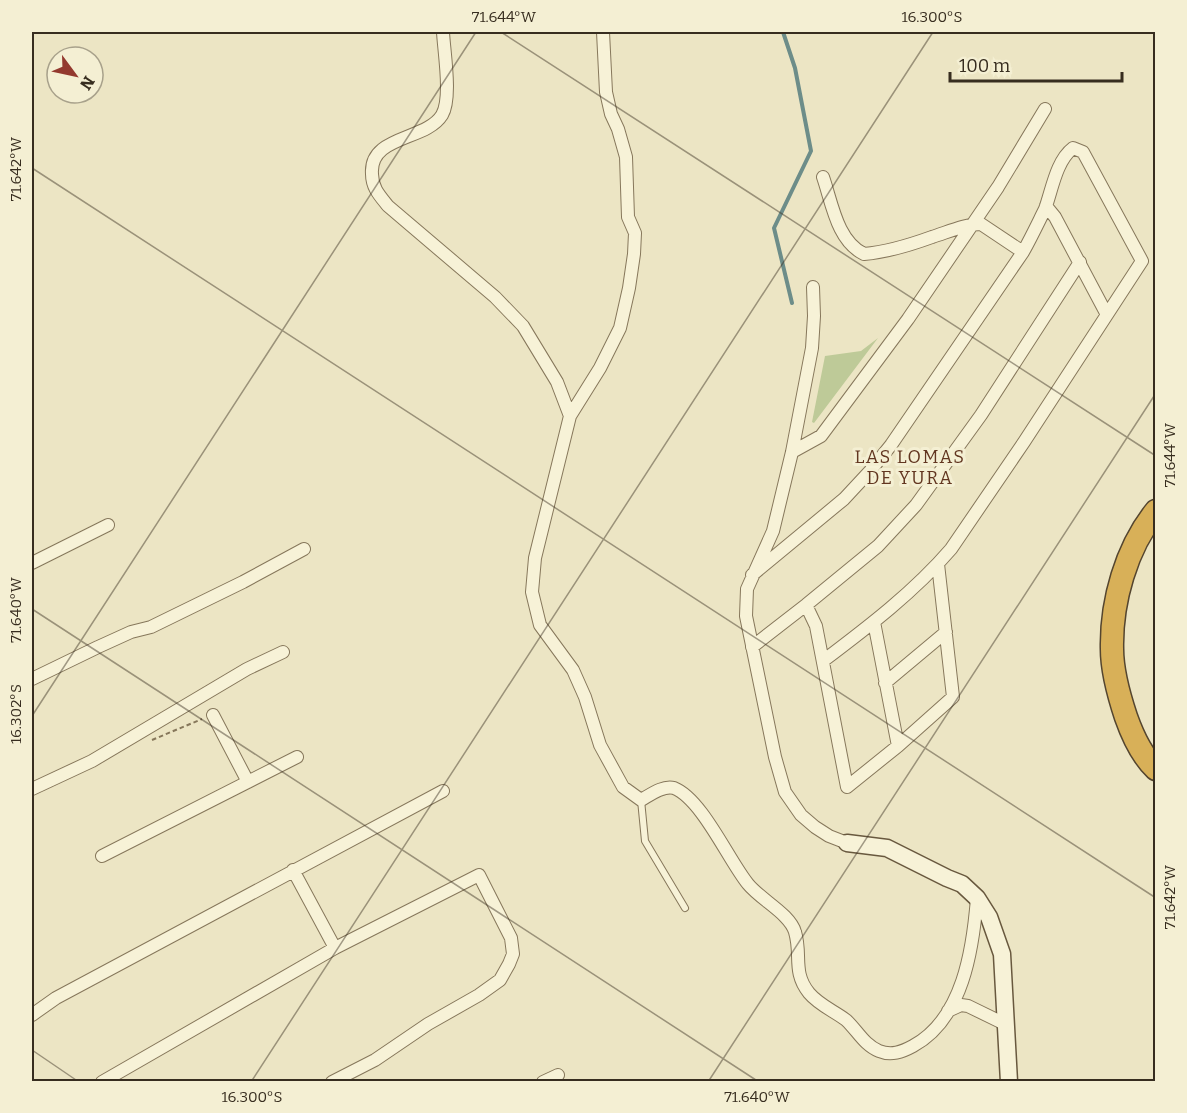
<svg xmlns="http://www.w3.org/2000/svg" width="1187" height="1113" viewBox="0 0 1187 1113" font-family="Bitter,serif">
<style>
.green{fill:#beca98}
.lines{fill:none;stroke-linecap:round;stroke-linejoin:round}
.stream{stroke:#6d8d89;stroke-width:4}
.lane-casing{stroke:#86775b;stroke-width:8}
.street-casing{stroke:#86775b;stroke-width:14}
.secondary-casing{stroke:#68583e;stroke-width:19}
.highway-casing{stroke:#54452f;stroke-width:25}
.path{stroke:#86775b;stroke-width:2;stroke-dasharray:4.5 3;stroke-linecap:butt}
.lane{stroke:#f7f2d7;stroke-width:6}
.street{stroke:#f7f2d7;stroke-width:12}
.secondary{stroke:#f7f2d7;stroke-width:16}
.highway{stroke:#d8b058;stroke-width:22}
.ticks{fill:none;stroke:#372d1f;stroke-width:1.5;stroke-opacity:0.45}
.labels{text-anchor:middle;stroke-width:6;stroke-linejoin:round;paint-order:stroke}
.quarter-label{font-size:18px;letter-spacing:1.5px;fill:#623620;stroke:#f4efd3}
.neatline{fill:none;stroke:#372d1f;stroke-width:2}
.ticks-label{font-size:15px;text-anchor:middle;fill:#372d1f}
</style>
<rect width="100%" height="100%" fill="#ece5c4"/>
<path class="green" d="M 878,338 L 814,423 L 812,422 L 825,356 L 861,351 Z"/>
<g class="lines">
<path class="stream" d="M 783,32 L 795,68 L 811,151 L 774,228 L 792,303"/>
<g class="lane-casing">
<path id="lane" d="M 641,800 L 645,841 L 685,908"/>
</g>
<g class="street-casing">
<path id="street" d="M 443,32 C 444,52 452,98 442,115 C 426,141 369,135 372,174 C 372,188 380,196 388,206 L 495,297 L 523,326 L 557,382 L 570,416 L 535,558 L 532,592 L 540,625 L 573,670 L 585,697 L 600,745 L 623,787 L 641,800 C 650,795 663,785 674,788 C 702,799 729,861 748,884 C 761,900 790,914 795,932 C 802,955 792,972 809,993 C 819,1005 834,1011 846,1020 C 857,1030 864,1045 879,1051 C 891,1056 902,1052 913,1046 C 963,1019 973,949 977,898
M 823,177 C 832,203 837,241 864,254 C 888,252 910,245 932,237 C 948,232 965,224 981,224 L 1023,252
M 1046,206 L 1055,217 L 1106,313
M 813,287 L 814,316 L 812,348 L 792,452 L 773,531 L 747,589 L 746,616 L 775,757 L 785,792 L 801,815 L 815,827 L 829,836 L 847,843
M 570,416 L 600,368 L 620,328 L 629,288 L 634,254 L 635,233 L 628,217 L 626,157 L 618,129 L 611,114 L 606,92 L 603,32
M 792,452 L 821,436 L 908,319 L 998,187 L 1045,109
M 32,563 L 108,525
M 752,575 L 844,499 L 870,471 L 891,445 L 1023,252 C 1031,238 1038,223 1045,209 C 1052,190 1056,161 1073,148 L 1083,152 L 1142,261 L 1024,442 L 951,549 C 914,592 868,627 823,661
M 806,605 L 816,626 L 847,787 L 898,746 L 953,697 L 938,564
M 874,622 L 898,746
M 752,647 L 806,605 L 878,546 L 916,505 L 981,415 L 1080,262
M 32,679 L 98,647 L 131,632 L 151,627 L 243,582 L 304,549
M 885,683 L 946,632
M 213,715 L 248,782
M 32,789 L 92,761 L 247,669 L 283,652
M 102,856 L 297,757
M 293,870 L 335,948
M 948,1011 L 961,1005 L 968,1006 L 1007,1025
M 32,1015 L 56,998 L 443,791
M 102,1082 L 335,948 L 479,875 L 511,938 L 513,954 L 509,964 L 500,980 L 479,995 L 428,1024 L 375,1060 L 332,1082
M 543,1082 L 558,1075"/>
</g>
<g class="secondary-casing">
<path id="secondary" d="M 847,843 L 887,848 L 947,878 L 962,884 L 977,898 L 989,917 L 1002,954 L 1009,1082"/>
</g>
<g class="highway-casing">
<path id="highway" d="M 1156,511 C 1126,548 1111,602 1112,649 C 1112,672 1119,696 1126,717 C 1132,734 1142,756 1156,769"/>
</g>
<path class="path" d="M 152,740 L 202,719"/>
<use href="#lane" class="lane"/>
<use href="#street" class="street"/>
<use href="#secondary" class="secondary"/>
<use href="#highway" class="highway"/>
</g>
<path class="ticks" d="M 501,32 L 1156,456M 32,168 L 1156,898M 32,609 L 759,1082M 32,716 L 476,32M 32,1050 L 79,1082M 251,1082 L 933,32M 708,1082 L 1156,393"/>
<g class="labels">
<g class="quarter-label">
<text x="910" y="463">LAS LOMAS<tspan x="910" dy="21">DE YURA</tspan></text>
</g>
</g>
<rect width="1187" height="1113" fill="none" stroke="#f4efd3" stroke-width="66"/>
<g transform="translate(75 75) rotate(123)"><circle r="28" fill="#f4efd3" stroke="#a8a18b" stroke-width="1.5"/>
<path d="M0-4.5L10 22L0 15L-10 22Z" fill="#93392e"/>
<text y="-9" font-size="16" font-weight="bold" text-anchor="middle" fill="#372d1f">N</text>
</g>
<path d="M950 72v9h172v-9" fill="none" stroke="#372d1f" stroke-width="3"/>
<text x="959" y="72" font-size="18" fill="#372d1f" stroke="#f4efd3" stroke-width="4.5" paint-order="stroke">100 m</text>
<rect x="33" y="33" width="1121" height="1047" class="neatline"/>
<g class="ticks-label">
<text x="504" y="22">71.644°W</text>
<text x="932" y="22">16.300°S</text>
<text transform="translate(16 169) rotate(-90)" y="5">71.642°W</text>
<text transform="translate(1170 455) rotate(-90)" y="5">71.644°W</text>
<text transform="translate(16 610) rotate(-90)" y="5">71.640°W</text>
<text transform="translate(16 714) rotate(-90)" y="5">16.302°S</text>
<text transform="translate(1170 897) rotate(-90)" y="5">71.642°W</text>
<text x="252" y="1102">16.300°S</text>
<text x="757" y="1102">71.640°W</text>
</g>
</svg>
